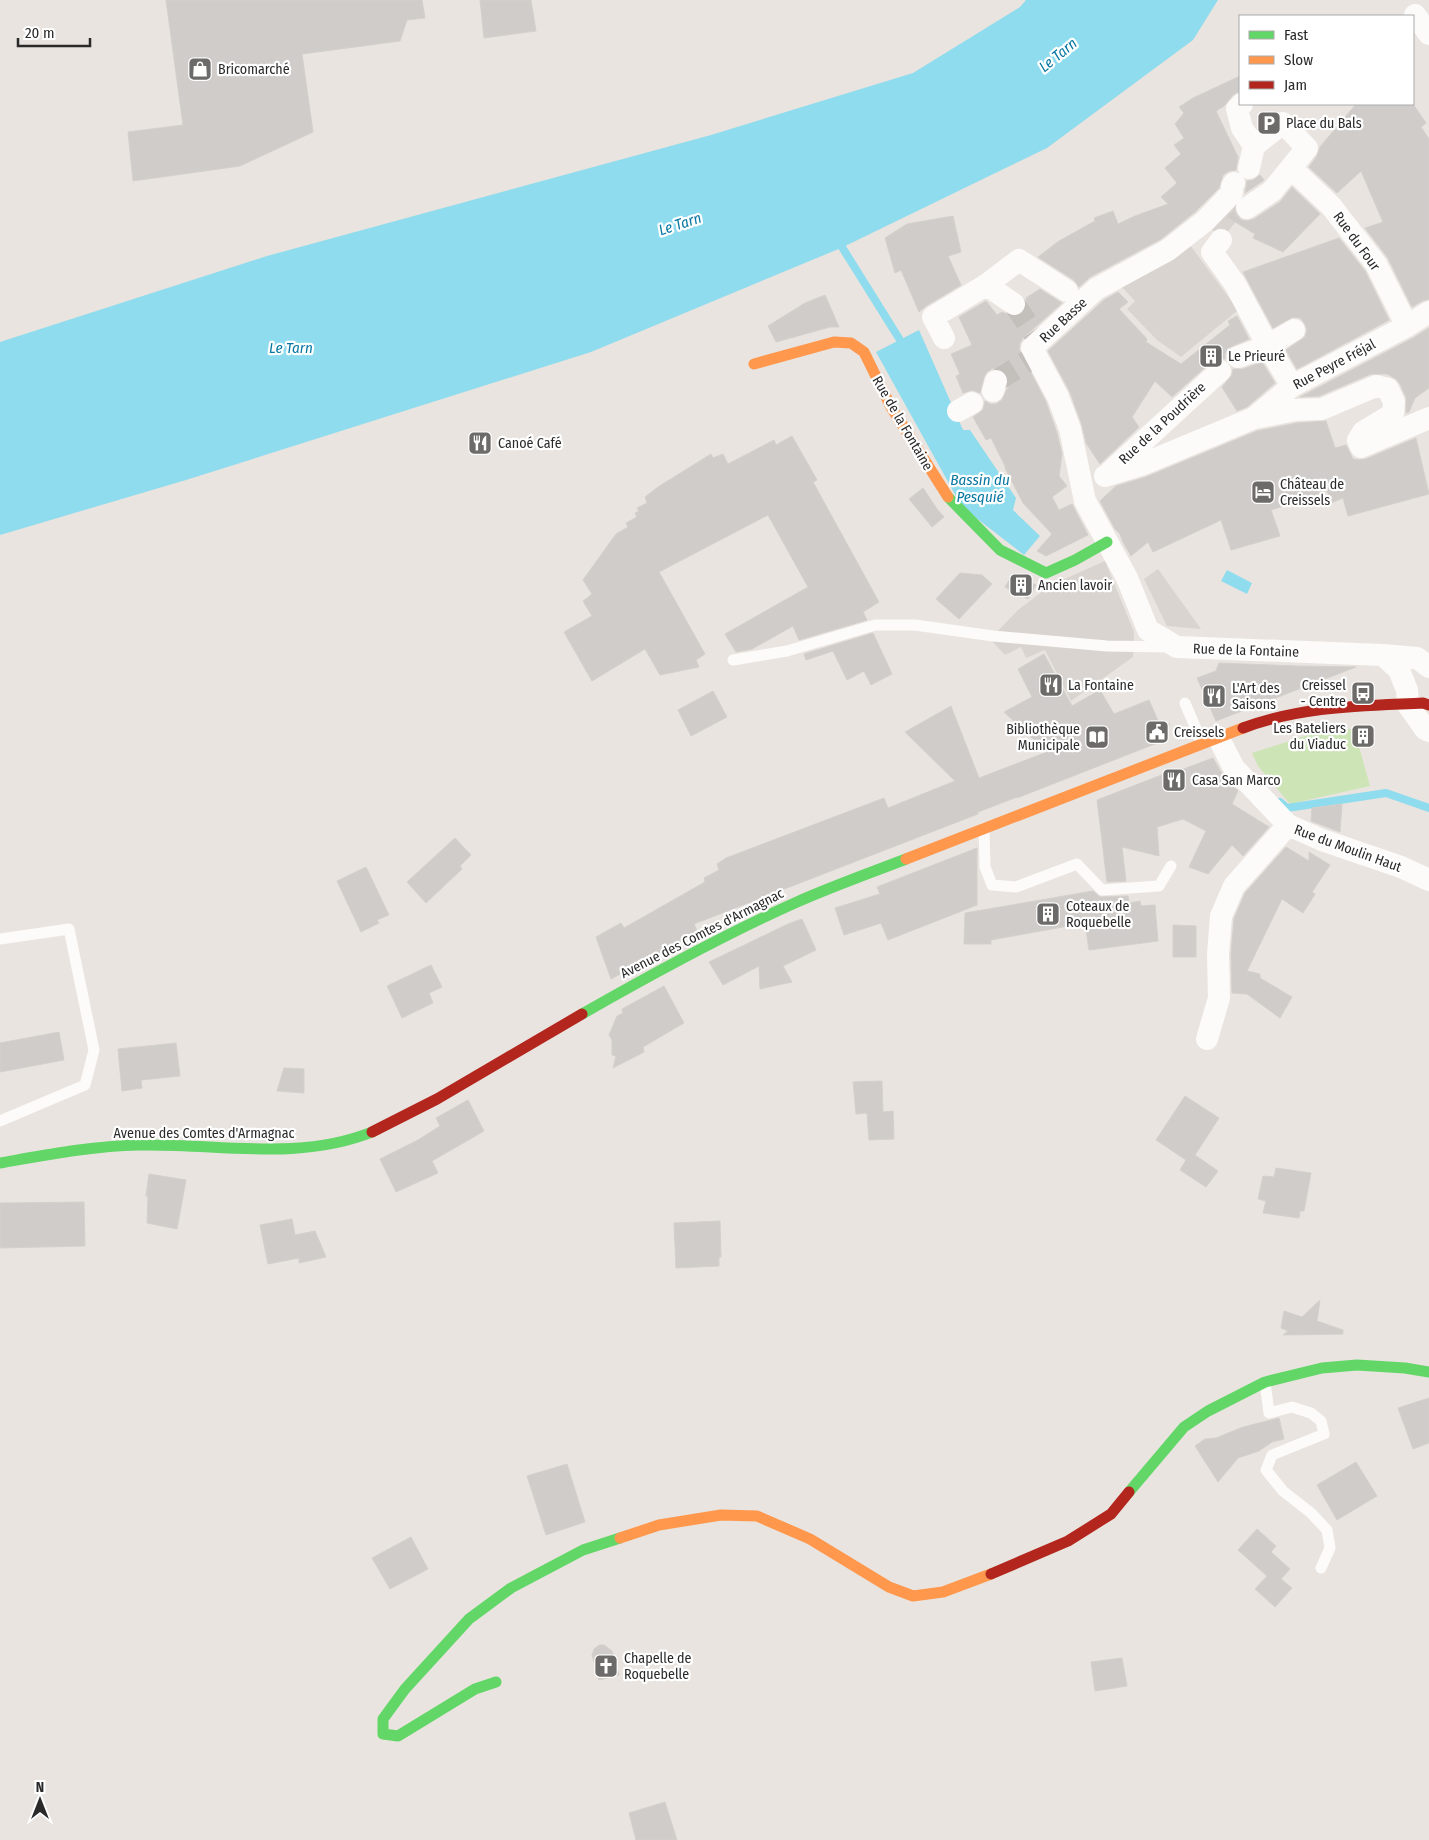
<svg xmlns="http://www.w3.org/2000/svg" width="1429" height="1840" viewBox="0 0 1429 1840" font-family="'Fira Sans Condensed',sans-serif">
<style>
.green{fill:#cde5b6}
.plaza{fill:#d9d4cf}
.water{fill:#8fdcee}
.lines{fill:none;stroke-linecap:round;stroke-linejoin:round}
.stream{stroke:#8fdcee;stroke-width:8}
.building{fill:#d0ccc9;stroke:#d4d0cb}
.street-tunnel{stroke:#c3bfbb;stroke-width:22;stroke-dasharray:22 11;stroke-linecap:butt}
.lane{stroke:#fcfbfa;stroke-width:11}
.street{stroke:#fcfbfa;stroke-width:22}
.fast{stroke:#63d668;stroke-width:11}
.slow{stroke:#ff974d;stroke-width:11}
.jam{stroke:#b3261e;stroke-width:11}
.labels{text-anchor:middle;stroke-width:4.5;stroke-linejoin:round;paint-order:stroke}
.poi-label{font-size:14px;fill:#2a2a2a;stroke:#fff;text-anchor:start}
.street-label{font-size:14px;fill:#2a2a2a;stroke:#fff}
.water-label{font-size:15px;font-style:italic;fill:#0677a2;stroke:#fff}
</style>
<rect width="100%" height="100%" fill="#e9e4df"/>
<path class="green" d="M 1351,729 L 1360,750 L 1370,786 L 1290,804 L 1258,766 L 1252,753 L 1321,731 Z"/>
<path class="plaza" d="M 1232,193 L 1247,208 L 1221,240 L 1205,221 Z
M 1190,245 L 1238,310 L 1181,357 L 1157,340 L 1127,309 L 1135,301 L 1120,285 Z
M 1105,561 L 1134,632 L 1133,657 L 1071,701 L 1045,650 L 1026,658 L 1021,647 L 1005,655 L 990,639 L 1018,610 L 1051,585 Z
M 1158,569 L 1201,629 L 1167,626 L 1144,579 Z"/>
<path class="water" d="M 1026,0 L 1218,0 L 1193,40 L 1047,148 L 841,248 L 591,352 L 186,480 L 0,535 L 0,342 L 267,256 L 711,135 L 913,73 L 1020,7 Z
M 919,330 L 963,430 L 970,430 L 1016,498 L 1013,510 L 1040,536 L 1024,555 L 962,507 L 876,352 Z
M 1227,570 L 1252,583 L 1247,594 L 1221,581 Z"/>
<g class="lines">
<path class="stream" d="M 837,239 L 905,348
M 1280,802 L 1287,808 L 1386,793 L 1429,808"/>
</g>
<path class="building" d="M 166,0 L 422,0 L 425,18 L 407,20 L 400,41 L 302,54 L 313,132 L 240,166 L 133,181 L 128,132 L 183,125 Z
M 480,0 L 531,0 L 536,31 L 484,38 Z
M 1240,76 L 1240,91 L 1233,95 L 1224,106 L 1216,111 L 1238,157 L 1236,170 L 1229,171 L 1223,175 L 1219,188 L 1196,211 L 1161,239 L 1090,277 L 1079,287 L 1074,280 L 1038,257 L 1059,241 L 1095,221 L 1094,218 L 1113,211 L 1118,224 L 1135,216 L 1168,204 L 1161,197 L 1177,183 L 1165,168 L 1181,154 L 1174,145 L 1184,138 L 1175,124 L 1184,113 L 1179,107 L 1193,98 Z
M 1356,104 L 1413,104 L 1426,123 L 1421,127 L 1429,139 L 1429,299 L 1422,301 L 1412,307 L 1388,258 L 1365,228 L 1383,222 L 1361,171 L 1337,193 L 1309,167 L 1317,156 L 1320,147 Z
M 1260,175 L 1264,180 L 1245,193 L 1247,181 L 1253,180 Z
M 1292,187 L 1320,214 L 1283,252 L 1253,238 L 1255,234 L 1227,217 L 1234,210 L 1236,216 L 1242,220 L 1247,221 L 1254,219 L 1280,202 Z
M 953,216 L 961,252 L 948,256 L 961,285 L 926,306 L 919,312 L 901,270 L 895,273 L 885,238 L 907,224 Z
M 1339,238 L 1365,271 L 1389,320 L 1297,369 L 1286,350 L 1305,337 L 1307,330 L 1305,324 L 1300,318 L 1293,317 L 1273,328 L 1243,272 Z
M 1040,289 L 1062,303 L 1023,338 L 1020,343 L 1019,349 L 1046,402 L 1057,433 L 1062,454 L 1059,476 L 1067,486 L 1052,497 L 1059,510 L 1072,504 L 1088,535 L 1046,556 L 1037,551 L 1052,534 L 1023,503 L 1005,468 L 1005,466 L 991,438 L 986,440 L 973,417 L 983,410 L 985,401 L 990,404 L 996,404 L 1002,400 L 1009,385 L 1009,378 L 1005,372 L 1000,369 L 993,368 L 987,372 L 984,377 L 980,393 L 972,390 L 963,393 L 956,376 L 960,374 L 951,354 L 972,345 L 959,317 L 986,301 L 997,315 L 1002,312 L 1013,317 L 1019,316 L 1025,312 L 1027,305 L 1026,298 Z
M 1118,292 L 1128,302 L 1119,309 L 1147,339 L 1146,342 L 1181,364 L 1230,325 L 1228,321 L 1237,316 L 1249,339 L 1228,348 L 1225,354 L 1225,359 L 1218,358 L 1212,361 L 1172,397 L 1155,381 L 1132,417 L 1139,427 L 1100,464 L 1086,443 L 1082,425 L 1070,392 L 1048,351 L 1104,300 Z
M 825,295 L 839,327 L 830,327 L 776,342 L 768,326 L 805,303 Z
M 1429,328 L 1429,388 L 1415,398 L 1409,412 L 1406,413 L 1406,397 L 1400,384 L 1396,379 L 1387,374 L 1371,374 L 1319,396 L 1300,397 L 1413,338 Z
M 1262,362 L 1275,383 L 1247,407 L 1237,411 L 1222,387 L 1232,375 L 1233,369 L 1243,369 Z
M 1326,421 L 1335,448 L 1346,445 L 1353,459 L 1359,460 L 1366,459 L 1416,438 L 1429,494 L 1348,516 L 1343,498 L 1331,503 L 1327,491 L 1271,510 L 1280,536 L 1231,550 L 1221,520 L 1153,552 L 1148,542 L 1131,556 L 1123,542 L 1120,534 L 1115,529 L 1100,501 L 1116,486 L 1146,477 L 1257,431 L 1297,423 Z
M 792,436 L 817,480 L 813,482 L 879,602 L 863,612 L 867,620 L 799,640 L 793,626 L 752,649 L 736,652 L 725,634 L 808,587 L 768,515 L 659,572 L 705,654 L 696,660 L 699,667 L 660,675 L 645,649 L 592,681 L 564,632 L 592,616 L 583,601 L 592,594 L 583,580 L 616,534 L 628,527 L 626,523 L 637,517 L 635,513 L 639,511 L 637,508 L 647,503 L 645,497 L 658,487 L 711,454 L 713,458 L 723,454 L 728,464 L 774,440 L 776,445 Z
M 923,488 L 937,509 L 944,517 L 932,527 L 909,499 Z
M 960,573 L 982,575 L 992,584 L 959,619 L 936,599 Z
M 1013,574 L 1036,585 L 1028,599 L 1005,587 Z
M 873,633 L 892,674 L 871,685 L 864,671 L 847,680 L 833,651 L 806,660 L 804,654 Z
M 1044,654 L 1072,706 L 1100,690 L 1114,714 L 1149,700 L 1159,723 L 1170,724 L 1163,734 L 1165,740 L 1017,798 L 1017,797 L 978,812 L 978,814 L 694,924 L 698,933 L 611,979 L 596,937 L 621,923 L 624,928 L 705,882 L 704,878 L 719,870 L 717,864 L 726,858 L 884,798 L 888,808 L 955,781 L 905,732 L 951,706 L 979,778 L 1047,752 L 1004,712 L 1032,697 L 1018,669 Z
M 1219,663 L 1296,666 L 1356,667 L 1216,721 L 1197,678 L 1216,671 Z
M 713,691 L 727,717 L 691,736 L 678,710 Z
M 1213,758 L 1224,777 L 1238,791 L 1232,804 L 1269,827 L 1243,856 L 1232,845 L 1208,874 L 1189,867 L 1206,831 L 1183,819 L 1157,827 L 1159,856 L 1122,847 L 1126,881 L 1107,882 L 1097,800 L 1177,769 L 1178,771 Z
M 1342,804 L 1340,832 L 1311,821 L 1312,808 Z
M 455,838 L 471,855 L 460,866 L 462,869 L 426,903 L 407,882 Z
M 1286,847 L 1309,861 L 1309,852 L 1330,865 L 1312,892 L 1315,894 L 1303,913 L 1282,899 L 1247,971 L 1260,974 L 1260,978 L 1292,997 L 1280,1018 L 1247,994 L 1232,993 L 1231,954 L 1234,919 L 1245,893 Z
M 977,848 L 977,905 L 888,940 L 881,923 L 844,935 L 835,908 L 880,894 L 877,887 Z
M 366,867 L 389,915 L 377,920 L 379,923 L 361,932 L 337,881 Z
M 1093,891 L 1100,897 L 1128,896 L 1129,903 L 1140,901 L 1141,906 L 1155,905 L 1158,941 L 1089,950 L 1085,923 L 991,940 L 991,944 L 964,944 L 965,913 Z
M 802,919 L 816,950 L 783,966 L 792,982 L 760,989 L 759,966 L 723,985 L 709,962 L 788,924 Z
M 1173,925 L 1196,926 L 1196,957 L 1173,957 Z
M 431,965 L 442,987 L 429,993 L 433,1003 L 402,1018 L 387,986 Z
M 664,986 L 684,1023 L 643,1047 L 644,1052 L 613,1068 L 616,1056 L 612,1055 L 612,1040 L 609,1035 L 617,1016 L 623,1013 L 622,1009 Z
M 59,1032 L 64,1060 L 0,1072 L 0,1043 Z
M 176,1043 L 180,1076 L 141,1080 L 142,1088 L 122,1091 L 118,1049 Z
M 284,1068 L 304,1069 L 304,1093 L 277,1091 Z
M 882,1081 L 883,1112 L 893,1111 L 894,1139 L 869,1140 L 867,1113 L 856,1114 L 853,1082 Z
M 1185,1096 L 1219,1118 L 1195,1155 L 1218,1171 L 1206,1187 L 1180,1170 L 1186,1160 L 1156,1140 Z
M 468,1100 L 484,1131 L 432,1161 L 438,1173 L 396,1192 L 380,1159 L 418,1140 L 440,1126 L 436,1118 Z
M 1276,1168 L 1311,1173 L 1304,1211 L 1300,1211 L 1299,1218 L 1263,1213 L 1266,1201 L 1258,1199 L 1263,1176 L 1274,1177 Z
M 149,1174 L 186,1180 L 177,1229 L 147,1223 L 148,1196 L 146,1196 Z
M 84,1202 L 85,1246 L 0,1248 L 0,1203 Z
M 292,1219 L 295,1235 L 315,1231 L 326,1257 L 299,1263 L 299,1258 L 268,1264 L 260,1225 Z
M 720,1221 L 721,1257 L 719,1257 L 719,1266 L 676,1268 L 674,1223 Z
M 1320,1300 L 1317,1321 L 1343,1330 L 1343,1334 L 1283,1335 L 1288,1331 L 1281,1328 L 1284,1311 L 1302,1317 Z
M 1429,1398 L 1429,1443 L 1413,1449 L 1398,1408 Z
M 1279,1418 L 1284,1439 L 1272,1442 L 1259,1451 L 1238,1458 L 1218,1482 L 1195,1446 L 1205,1439 L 1216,1438 L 1243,1427 Z
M 1356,1462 L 1377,1496 L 1337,1520 L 1317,1485 Z
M 567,1464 L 585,1522 L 546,1535 L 527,1476 Z
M 1257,1529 L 1276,1546 L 1271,1552 L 1290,1569 L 1281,1579 L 1292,1588 L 1275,1607 L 1255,1589 L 1267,1576 L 1238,1550 Z
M 411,1537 L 428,1569 L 390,1589 L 372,1558 Z
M 599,1645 L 604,1645 L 612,1651 L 619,1675 L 599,1680 L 592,1655 L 594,1649 Z
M 1122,1658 L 1127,1686 L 1095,1691 L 1091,1662 Z
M 665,1802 L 677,1840 L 636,1840 L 629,1813 Z"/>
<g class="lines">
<path class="street-tunnel" d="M 1014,304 L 1040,342
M 996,381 L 1036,356"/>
<path class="lane" d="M 733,660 L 787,651 L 875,625 L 915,625 L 993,636 L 1107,646 L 1168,647
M 1185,703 L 1202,743
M 984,828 L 985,867 L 992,885 L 1016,887 L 1077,864 L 1102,890 L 1159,886 L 1171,866
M 0,939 L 69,929 L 94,1050 L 85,1085 L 0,1121
M 1265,1382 L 1269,1413 L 1292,1407 L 1311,1413 L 1321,1421 L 1324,1434 L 1272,1455 L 1266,1470 L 1283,1491 L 1311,1513 L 1327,1530 L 1330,1548 L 1321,1568"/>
<path class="street" d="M 1415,15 L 1429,34
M 1242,104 L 1237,109 L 1242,128 L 1254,146
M 1291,168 L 1331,206 L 1376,264 L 1407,326
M 1234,183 L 1232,186 L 1232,193 L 1205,221 L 1168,250 L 1096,289 L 1032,348 L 1058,397 L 1070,429 L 1085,501 L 1127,578 L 1148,630 L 1177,647 L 1383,655
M 1247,208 L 1272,191 L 1307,148 L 1283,123 L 1254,146 L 1249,168
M 1221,240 L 1212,252 L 1235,284 L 1268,346 L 1292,386
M 986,285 L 1014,304
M 944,338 L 933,317 L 986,285 L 1019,260 L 1067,291
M 1238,357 L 1268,346 L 1294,330
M 993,391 L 996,381
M 958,411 L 972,403
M 1255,418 L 1295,410 L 1322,409 L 1376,386 L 1388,389 L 1394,402 L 1393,414 L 1363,432 L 1358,440 L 1361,447 L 1429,418
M 1110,472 L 1220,371
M 1105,476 L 1141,465 L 1254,418 L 1292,386 L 1407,326 L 1429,312
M 1429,667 L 1417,658 L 1383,655 L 1399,670 L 1407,690 L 1408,705 L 1425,729 L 1429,731
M 1218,737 L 1234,768 L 1288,825 L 1322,840 L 1401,867 L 1429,880
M 1207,1039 L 1219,998 L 1218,954 L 1221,916 L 1234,886 L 1288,825"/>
<path class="fast" d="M 948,497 L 1000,550 L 1046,573 L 1075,560 L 1107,542
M 582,1014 C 652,974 723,935 797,902 C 833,886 870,873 906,859
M 0,1163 C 46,1155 92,1146 139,1145 C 217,1143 297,1162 372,1132
M 1129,1492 L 1184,1427 L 1208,1411 L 1265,1382 L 1322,1368 L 1357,1365 L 1405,1368 L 1429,1372
M 496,1682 L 475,1689 L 398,1736 L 383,1734 L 383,1719 L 405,1689 L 469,1619 L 511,1588 L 583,1550 L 620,1538"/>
<path class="slow" d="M 754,364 L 834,342 L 851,343 L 864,352 L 891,407 L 948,497
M 906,859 L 1243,728
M 620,1538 L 659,1525 L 721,1515 L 757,1516 L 810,1539 L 889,1587 L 913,1596 L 943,1592 L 991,1574"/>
<path class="jam" d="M 1243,728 C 1301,706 1362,706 1423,703 L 1429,705
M 372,1132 L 437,1099 L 582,1014
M 991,1574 L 1068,1541 L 1111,1514 L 1129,1492"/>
</g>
<defs>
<g id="shop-square" transform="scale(1.25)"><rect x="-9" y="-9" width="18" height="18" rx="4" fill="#6d6b69" stroke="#fff"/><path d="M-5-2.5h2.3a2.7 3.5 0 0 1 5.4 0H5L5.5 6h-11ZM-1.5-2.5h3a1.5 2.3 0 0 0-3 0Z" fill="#fff"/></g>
<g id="parking-square" transform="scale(1.25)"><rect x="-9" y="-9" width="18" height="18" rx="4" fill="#6d6b69" stroke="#fff"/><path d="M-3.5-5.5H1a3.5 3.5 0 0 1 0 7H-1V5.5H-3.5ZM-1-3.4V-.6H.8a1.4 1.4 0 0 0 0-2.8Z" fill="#fff"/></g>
<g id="building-square" transform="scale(1.25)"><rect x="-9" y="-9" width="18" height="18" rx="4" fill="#6d6b69" stroke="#fff"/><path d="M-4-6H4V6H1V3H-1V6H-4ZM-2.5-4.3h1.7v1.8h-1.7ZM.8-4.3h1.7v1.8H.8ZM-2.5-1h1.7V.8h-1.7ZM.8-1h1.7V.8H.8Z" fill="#fff"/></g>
<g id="restaurant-square" transform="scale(1.25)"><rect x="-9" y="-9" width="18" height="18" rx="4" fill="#6d6b69" stroke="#fff"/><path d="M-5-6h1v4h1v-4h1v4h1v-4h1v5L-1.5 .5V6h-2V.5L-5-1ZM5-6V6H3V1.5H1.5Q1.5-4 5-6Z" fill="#fff"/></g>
<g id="hotel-square" transform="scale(1.25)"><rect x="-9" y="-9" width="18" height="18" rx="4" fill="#6d6b69" stroke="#fff"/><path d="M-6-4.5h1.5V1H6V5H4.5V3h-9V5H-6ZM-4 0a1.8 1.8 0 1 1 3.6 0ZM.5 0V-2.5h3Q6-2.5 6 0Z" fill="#fff"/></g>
<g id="bus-square" transform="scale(1.25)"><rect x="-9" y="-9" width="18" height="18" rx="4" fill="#6d6b69" stroke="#fff"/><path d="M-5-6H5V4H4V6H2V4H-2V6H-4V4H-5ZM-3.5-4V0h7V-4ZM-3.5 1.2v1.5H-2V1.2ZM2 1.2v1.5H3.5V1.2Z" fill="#fff"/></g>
<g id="civic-square" transform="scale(1.25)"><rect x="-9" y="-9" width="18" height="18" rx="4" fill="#6d6b69" stroke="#fff"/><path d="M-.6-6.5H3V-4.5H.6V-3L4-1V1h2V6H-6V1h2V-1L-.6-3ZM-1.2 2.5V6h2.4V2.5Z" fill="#fff"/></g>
<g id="library-square" transform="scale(1.25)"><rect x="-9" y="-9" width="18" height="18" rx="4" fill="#6d6b69" stroke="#fff"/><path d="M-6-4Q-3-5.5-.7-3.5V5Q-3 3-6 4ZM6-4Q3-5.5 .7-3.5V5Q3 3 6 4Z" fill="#fff"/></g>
<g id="church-square" transform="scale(1.25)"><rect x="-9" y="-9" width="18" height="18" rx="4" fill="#6d6b69" stroke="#fff"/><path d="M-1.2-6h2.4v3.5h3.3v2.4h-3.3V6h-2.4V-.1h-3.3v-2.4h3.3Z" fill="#fff"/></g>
</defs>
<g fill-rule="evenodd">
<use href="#shop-square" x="200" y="69"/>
<use href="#parking-square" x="1269" y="123"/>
<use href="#building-square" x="1211" y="356"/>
<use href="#restaurant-square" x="480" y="443"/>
<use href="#hotel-square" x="1263" y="492"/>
<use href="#building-square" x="1021" y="585"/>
<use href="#restaurant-square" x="1051" y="685"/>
<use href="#bus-square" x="1363" y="693"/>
<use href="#restaurant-square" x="1214" y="696"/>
<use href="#civic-square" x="1157" y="732"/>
<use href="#building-square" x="1363" y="736"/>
<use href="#library-square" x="1097" y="737"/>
<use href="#restaurant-square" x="1174" y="780"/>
<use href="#building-square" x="1048" y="914"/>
<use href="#church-square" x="606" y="1666"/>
</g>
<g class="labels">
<g class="poi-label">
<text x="218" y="74">Bricomarché</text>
<text x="1286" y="128">Place du Bals</text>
<text x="1228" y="361">Le Prieuré</text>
<text x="498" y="448">Canoé Café</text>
<text x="1280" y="489">Château de<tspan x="1280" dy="16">Creissels</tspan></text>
<text x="1038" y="590">Ancien lavoir</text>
<text x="1068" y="690">La Fontaine</text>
<text x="1346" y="690" text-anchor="end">Creissel<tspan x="1346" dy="16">- Centre</tspan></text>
<text x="1232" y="693">L'Art des<tspan x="1232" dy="16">Saisons</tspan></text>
<text x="1346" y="733" text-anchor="end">Les Bateliers<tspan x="1346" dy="16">du Viaduc</tspan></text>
<text x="1080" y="734" text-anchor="end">Bibliothèque<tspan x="1080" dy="16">Municipale</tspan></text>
<text x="1174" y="737">Creissels</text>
<text x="1192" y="785">Casa San Marco</text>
<text x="1066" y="911">Coteaux de<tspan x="1066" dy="16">Roquebelle</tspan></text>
<text x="624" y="1663">Chapelle de<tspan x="624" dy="16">Roquebelle</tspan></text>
</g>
<g class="street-label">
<text transform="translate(1357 241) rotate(54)" y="5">Rue du Four</text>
<text transform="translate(1063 320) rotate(-43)" y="5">Rue Basse</text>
<text transform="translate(1334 364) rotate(-28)" y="5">Rue Peyre Fréjal</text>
<text transform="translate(903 423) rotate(60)" y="5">Rue de la Fontaine</text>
<text transform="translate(1162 423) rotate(-43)" y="5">Rue de la Poudrière</text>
<text transform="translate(1246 650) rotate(2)" y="5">Rue de la Fontaine</text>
<text transform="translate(1348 848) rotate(20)" y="5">Rue du Moulin Haut</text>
<text transform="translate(702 933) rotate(-27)" y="5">Avenue des Comtes d'Armagnac</text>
<text x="204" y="1138">Avenue des Comtes d'Armagnac</text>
</g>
<g class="water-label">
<text transform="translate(1058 55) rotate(-39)" y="5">Le Tarn</text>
<text transform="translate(680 224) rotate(-18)" y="5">Le Tarn</text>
<text x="291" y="353">Le Tarn</text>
<text x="980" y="485">Bassin du<tspan x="980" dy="17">Pesquié</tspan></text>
</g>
</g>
<rect x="1239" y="15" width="175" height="90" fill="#ffffff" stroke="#aaaaaa"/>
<rect x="1249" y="31" width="25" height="8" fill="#63d668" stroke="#aaaaaa"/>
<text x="1284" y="40" font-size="15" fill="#2a2a2a">Fast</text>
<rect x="1249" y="56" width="25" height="8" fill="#ff974d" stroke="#aaaaaa"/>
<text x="1284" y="65" font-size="15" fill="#2a2a2a">Slow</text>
<rect x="1249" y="81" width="25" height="8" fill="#b3261e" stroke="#aaaaaa"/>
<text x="1284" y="90" font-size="15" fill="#2a2a2a">Jam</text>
<g transform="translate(40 1800)" stroke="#ffffff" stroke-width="4" paint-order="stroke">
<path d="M0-4L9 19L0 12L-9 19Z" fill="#2a2a2a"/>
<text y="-8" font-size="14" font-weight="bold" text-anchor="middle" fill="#2a2a2a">N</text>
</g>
<path d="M18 38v8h72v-8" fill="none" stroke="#2a2a2a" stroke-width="2.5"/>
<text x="25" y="38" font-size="15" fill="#2a2a2a" stroke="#ffffff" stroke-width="4" paint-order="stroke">20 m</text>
</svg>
